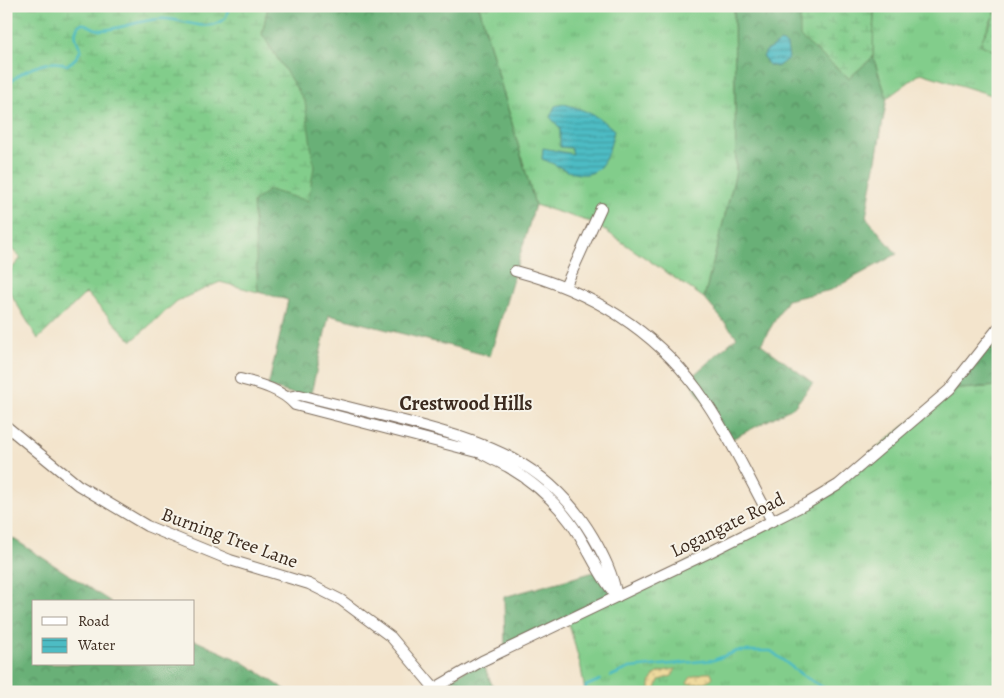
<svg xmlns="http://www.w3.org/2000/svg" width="1004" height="698" viewBox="0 0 1004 698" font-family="Alegreya,serif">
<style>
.grass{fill:url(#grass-tufts);stroke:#5e7c54}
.forest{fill:url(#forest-crowns);stroke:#526d4a}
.wetland{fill:url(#wetland-marsh);stroke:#5e7c54}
.sand{fill:url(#sand-dots);stroke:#94825e}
.park{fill:url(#park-dots);stroke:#5e7c54}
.water{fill:url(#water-rules);stroke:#447371}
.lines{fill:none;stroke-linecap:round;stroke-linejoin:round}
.stream{stroke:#4dbcc4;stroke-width:2.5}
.minor-casing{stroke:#7b6b5b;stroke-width:12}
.minor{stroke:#fff;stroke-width:10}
.labels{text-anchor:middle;stroke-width:4;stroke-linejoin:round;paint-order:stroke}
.street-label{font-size:19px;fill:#3b2a1e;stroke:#f7f3e8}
.neighbourhood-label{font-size:20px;font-weight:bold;fill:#3b2a1e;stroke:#f7f3e8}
</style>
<defs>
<pattern id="grass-tufts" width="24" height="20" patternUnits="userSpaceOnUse" patternTransform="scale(1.25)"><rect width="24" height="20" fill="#82cd8b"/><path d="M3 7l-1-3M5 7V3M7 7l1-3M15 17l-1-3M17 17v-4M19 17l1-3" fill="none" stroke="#71b078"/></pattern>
<pattern id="forest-crowns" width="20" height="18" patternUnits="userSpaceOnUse" patternTransform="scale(1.25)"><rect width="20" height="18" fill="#69b077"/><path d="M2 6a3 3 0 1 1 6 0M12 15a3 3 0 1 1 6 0" fill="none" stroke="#588f61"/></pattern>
<pattern id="wetland-marsh" width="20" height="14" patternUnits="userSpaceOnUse" patternTransform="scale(1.25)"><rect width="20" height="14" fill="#82cd8b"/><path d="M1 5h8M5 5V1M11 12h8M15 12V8" fill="none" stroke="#71b078"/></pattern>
<pattern id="sand-dots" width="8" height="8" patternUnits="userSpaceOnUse" patternTransform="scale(1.25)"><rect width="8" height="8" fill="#eeda9e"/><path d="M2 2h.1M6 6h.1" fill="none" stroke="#cdbb88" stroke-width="1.8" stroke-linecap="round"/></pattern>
<pattern id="park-dots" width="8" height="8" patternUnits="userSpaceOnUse" patternTransform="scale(1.25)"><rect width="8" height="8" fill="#82cd8b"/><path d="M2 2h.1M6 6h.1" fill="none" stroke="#71b078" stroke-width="1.8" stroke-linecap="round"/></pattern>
<pattern id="water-rules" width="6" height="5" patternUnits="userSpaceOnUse" patternTransform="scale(1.25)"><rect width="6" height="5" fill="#4dbcc4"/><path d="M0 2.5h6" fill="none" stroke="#41999f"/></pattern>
</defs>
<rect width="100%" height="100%" fill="#f7f3e8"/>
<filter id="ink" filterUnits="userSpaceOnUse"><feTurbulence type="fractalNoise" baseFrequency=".02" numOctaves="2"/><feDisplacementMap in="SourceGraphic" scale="10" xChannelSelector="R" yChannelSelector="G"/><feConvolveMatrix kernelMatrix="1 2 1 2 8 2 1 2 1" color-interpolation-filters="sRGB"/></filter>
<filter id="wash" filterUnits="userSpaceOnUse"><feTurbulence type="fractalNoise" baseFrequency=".0096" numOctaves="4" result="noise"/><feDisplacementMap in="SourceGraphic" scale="20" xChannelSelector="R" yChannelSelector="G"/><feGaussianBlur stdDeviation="1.12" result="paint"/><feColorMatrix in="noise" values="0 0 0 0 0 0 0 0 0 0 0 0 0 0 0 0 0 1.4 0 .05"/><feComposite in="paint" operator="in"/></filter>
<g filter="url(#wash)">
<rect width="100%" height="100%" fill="#f3e4cc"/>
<path class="grass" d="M 479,6 L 734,6 L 736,172 L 704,298 L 594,223 L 535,205 Z
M 874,6 L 998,6 L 980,44 L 998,53 L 998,97 L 921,73 L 887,98 L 873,57 Z
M 998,386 L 998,692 L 585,692 L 581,668 L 568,620 L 808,503 L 949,390 Z"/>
<path class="forest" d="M 268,6 L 479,6 L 535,205 L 490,356 L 329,315 L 310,398 L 268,387 L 288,300 L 258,292 L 253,202 L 269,190 L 305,102 L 262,34 Z
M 734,6 L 808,6 L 800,19 L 831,63 L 849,78 L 873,57 L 887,98 L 866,217 L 897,254 L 831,290 L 787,300 L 761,344 L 813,383 L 794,407 L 728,441 L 689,379 L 737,337 L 704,298 L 736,172 Z
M 998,328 L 998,386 L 949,390 Z
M 6,534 L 111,602 L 34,602 L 34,664 L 194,664 L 194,640 L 243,662 L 289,692 L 6,692 Z
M 598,571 L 617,597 L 505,650 L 504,597 Z
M 482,661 L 495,692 L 428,692 Z"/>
<path class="wetland" d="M 6,6 L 268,6 L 262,34 L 305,102 L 314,167 L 308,201 L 269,190 L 253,202 L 258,292 L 220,282 L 177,301 L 132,341 L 86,293 L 38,339 L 6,286 L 6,275 L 21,258 L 6,244 Z
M 808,6 L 874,6 L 873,57 L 849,78 L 800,37 L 800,19 Z"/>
<path class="sand" d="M 676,669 L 672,676 L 659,680 L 655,692 L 650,689 C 649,672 663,671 676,669 Z
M 704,673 L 711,673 L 713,677 C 708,682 694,686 687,683 L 691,677 Z"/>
<path class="park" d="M 998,8 L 998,53 L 980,44 Z"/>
<path class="water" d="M 781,42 L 787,45 L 789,58 L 777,67 L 769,65 L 763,57 L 766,51 Z
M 564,104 C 583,109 599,116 614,130 C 610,149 604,178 579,174 C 567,173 554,163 542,159 L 543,148 L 573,154 L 571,148 L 560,147 L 560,128 L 550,117 L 555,106 Z"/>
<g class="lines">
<path class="stream" d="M 6,89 C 14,72 51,57 67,65 C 74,61 78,57 81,49 C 76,40 72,32 80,24 C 88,22 94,31 102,30 C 121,29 140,20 159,19 C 179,17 201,32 220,22 C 227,19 227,13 229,6
M 611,676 L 630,668 L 714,660 L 737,651 L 771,651 L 802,675 L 831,692
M 585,692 L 586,686 L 600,680"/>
</g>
</g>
<g filter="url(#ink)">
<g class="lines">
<g class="minor-casing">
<path id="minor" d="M 515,271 C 587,290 651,327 697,389 C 726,429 748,477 772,521
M 565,287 L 601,208
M 240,379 C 259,384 281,389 295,405 L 481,453 C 489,458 499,462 508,467 C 532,481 554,500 570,522 C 588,546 597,574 617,597
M 288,397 L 300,395 C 336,404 372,413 408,422 C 487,443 548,461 593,537 C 604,556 613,574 617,597
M 6,426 L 78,485 L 147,526 L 230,560 L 309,584 L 341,600 L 391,637 L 434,688
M 428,692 L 482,661 L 706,554 L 808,503 L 838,485 L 949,390 L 998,328"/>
</g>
<use href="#minor" class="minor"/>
</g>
</g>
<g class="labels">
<g class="street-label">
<text transform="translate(727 524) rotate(-26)" y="7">Logangate Road</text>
<text transform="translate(230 537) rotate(20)" y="7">Burning Tree Lane</text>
</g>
<g class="neighbourhood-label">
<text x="466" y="410">Crestwood Hills</text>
</g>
</g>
<rect width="1004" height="698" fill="none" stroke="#f7f3e8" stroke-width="25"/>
<rect x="32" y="600" width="162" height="65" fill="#f7f3e8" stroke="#aca397"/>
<rect x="42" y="617" width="25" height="8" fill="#ffffff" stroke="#aca397"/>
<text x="78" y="626" font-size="15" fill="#3b2a1e">Road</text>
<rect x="42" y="638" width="25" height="15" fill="url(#water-rules)" stroke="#aca397"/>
<text x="78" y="650" font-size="15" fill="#3b2a1e">Water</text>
</svg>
